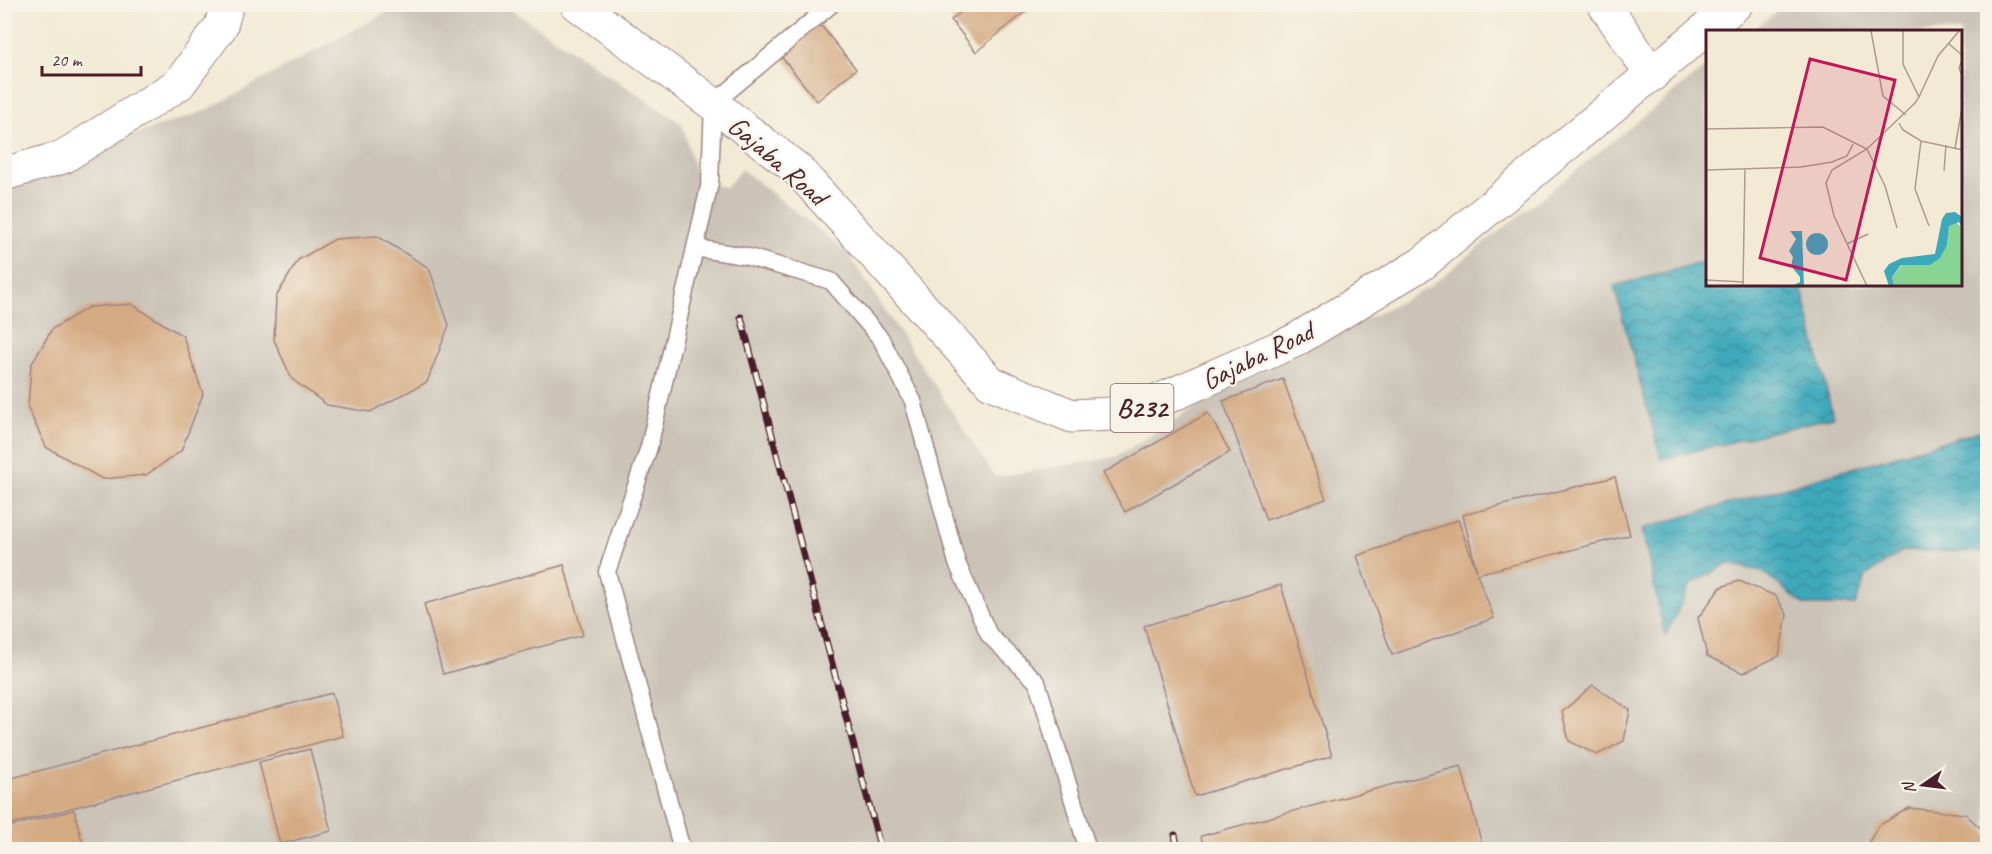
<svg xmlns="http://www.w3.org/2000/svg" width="1992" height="854" viewBox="0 0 1992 854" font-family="Caveat,sans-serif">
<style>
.industrial{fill:#cbc3b8}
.water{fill:url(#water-waves);stroke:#436473;stroke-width:1.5}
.building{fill:#d4aa83}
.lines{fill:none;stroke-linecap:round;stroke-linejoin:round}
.service-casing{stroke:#9e8480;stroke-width:19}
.minor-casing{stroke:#9e8480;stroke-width:35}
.primary-casing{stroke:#9e8480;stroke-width:35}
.service{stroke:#fff;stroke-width:16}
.minor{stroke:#fff;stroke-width:33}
.primary{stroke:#fff;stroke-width:33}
.rail-casing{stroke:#4a1f2b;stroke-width:7}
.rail{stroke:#f7f3e8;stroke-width:4.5;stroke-dasharray:14;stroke-linecap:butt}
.labels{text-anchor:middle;stroke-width:4.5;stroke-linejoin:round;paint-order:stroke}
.shield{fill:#f7f3e8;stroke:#7e5f64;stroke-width:1.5}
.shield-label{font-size:27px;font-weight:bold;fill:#4a1f2b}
.street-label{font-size:28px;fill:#4a1f2b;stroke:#f7f3e8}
.inset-road{fill:none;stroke:#af9990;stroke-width:1.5}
.view{fill:#c2185b;fill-opacity:0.15;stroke:#c2185b;stroke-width:3}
.inset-edge{fill:none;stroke:#4a1f2b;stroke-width:3}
</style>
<defs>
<pattern id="water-waves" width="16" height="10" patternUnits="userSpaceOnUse" patternTransform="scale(1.5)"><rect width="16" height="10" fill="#3ca9bb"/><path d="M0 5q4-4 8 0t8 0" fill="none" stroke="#348998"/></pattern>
</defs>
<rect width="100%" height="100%" fill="#f7f3e8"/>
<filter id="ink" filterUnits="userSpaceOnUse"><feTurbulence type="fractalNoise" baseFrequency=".0167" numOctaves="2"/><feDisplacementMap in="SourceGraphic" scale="12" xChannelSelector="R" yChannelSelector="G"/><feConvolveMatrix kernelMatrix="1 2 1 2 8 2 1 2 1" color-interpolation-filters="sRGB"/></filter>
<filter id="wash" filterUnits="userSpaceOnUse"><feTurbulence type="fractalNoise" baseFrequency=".008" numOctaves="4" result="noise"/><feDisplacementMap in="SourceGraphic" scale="24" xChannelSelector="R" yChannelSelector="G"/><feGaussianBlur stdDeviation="1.35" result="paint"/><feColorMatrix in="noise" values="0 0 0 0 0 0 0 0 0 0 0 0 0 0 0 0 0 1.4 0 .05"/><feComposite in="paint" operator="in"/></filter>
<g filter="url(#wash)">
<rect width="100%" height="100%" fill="#f2ead4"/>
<path class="industrial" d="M 400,5 L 504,5 L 682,124 L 698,182 L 710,183 L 726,188 L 741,169 L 846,251 L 995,477 L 1116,457 L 1221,391 L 1428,288 L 1707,66 L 1707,285 L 1960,285 L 1960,32 L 1751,31 L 1785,5 L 1987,5 L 1987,849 L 5,849 L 4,179 L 205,111 Z"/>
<path class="water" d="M 1707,261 L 1707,285 L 1801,285 L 1833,417 L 1661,459 L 1614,286 Z
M 1987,429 L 1987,552 L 1902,551 L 1866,576 L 1855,605 L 1804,605 L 1762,571 L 1727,564 L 1691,584 L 1665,636 L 1642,529 Z"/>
<g id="blocks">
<path class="building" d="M 971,4 L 1035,4 L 976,52 L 951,20 Z
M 819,23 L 856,69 L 817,101 L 780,55 Z
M 377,236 L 429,268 L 449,325 L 427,382 L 370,412 L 327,405 L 292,379 L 274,340 L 276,297 L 298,260 L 335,239 Z
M 131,304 L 183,336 L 203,394 L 181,451 L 146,475 L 102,479 L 46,447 L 28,408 L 31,365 L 52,329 L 89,307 Z
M 1283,379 L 1326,499 L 1266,520 L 1223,401 Z
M 1208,413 L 1230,452 L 1125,512 L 1103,473 Z
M 1615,477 L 1630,535 L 1477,574 L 1494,618 L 1392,655 L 1357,556 L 1458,520 L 1477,572 L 1463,515 Z
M 564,565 L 583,635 L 443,674 L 424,604 Z
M 1739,581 L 1776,596 L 1787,615 L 1779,656 L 1743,673 L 1707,656 L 1698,618 L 1721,587 Z
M 1281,585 L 1332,756 L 1195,796 L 1144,626 Z
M 1593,685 L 1630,710 L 1624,741 L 1597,755 L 1569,741 L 1562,712 Z
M 332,693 L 343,736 L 4,826 L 4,780 Z
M 310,749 L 331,831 L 280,844 L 259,762 Z
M 1461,766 L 1483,849 L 1204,849 L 1201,836 Z
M 1909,808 L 1965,814 L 1988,835 L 1988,849 L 1865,849 L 1878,826 Z
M 74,810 L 84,849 L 4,849 L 4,828 Z"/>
</g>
</g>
<g filter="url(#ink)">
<use href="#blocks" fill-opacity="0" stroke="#9e8480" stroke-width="1.5"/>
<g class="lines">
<g class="service-casing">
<path id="service" d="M 695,248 L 745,256 L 831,281 L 881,339 L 913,401 L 957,563 L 989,635 L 1037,682 L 1088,850
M 682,850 L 607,572 L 649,447 L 695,248 L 710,183 L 713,104 L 832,4"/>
</g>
<g class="minor-casing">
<path id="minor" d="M 1604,4 L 1652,75
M 4,174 L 63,157 L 179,84 L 221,26 L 227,4"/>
</g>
<g class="primary-casing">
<path id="primary" d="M 577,4 L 713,104 L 797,169 L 991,383 L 1072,416 L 1131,413 L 1294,341 L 1423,263 L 1736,4"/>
</g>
<use href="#service" class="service"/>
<use href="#minor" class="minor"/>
<use href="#primary" class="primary"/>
<g class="rail-casing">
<path id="rail" d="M 741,317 L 881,850
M 1175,835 L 1178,850"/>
</g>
<use href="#rail" class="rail"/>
</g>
</g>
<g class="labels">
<rect class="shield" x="1110.5" y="384" width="63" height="48" rx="4.5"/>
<g class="shield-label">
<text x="1142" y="417">B232</text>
</g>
<g class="street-label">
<text transform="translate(778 160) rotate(41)" y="10">Gajaba Road</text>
<text transform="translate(1257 355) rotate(-26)" y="10">Gajaba Road</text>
</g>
</g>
<g transform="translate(1706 30)">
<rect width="256" height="256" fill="#f2ead4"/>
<path d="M 249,191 L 256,198 L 256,256 L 188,256 L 186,247 L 196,235 L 224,235 L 241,215 L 243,196 Z" fill="#88d492"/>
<path d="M 249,182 L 256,187 L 256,198 L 253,192 L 243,196 L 241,215 L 234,228 L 224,235 L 195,235 L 186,247 L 188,256 L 183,256 L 178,241 L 183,234 L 196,228 L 229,224 L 236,189 L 240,183 ZM 84,201 L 96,201 L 98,256 L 86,256 L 94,252 L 94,247 L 85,236 L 87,227 L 83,221 L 90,209 ZM100 214a11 11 0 1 1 22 0a11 11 0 1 1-22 0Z" fill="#3ca9bb"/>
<path class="inset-road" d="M 165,1 L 177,66 L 200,85M 242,13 L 257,26M 257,28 L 253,38 L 257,48M 213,67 L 232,26 L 253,1M 193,93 L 197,100 L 215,111 L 257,120M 0,99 L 117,97 L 161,119 L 179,156 L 191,198M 215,111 L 209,159 L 223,196M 249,118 L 257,72M 0,140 L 95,137 L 126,132 L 141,126 L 147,114M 238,141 L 240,115M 141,214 L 162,204M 0,250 L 38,252M 37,256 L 39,139M 161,256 L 128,186 L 120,153 L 126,140 L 161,119 L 209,73 L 213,67 L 197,34 L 197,1"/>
<path class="view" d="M 104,29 L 189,50 L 140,250 L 54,228 Z"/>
<rect width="256" height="256" class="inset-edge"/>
</g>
<rect width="1992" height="854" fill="none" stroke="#f7f3e8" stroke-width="24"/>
<g transform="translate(1923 785) rotate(256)" stroke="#f7f3e8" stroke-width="4.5" paint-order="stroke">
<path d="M0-4.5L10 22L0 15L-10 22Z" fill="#4a1f2b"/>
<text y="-9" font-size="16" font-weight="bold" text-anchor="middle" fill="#4a1f2b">N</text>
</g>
<path d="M42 66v9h99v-9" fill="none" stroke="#4a1f2b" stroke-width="3"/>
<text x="51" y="66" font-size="18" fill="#4a1f2b" stroke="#f7f3e8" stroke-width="4.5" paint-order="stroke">20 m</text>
</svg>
